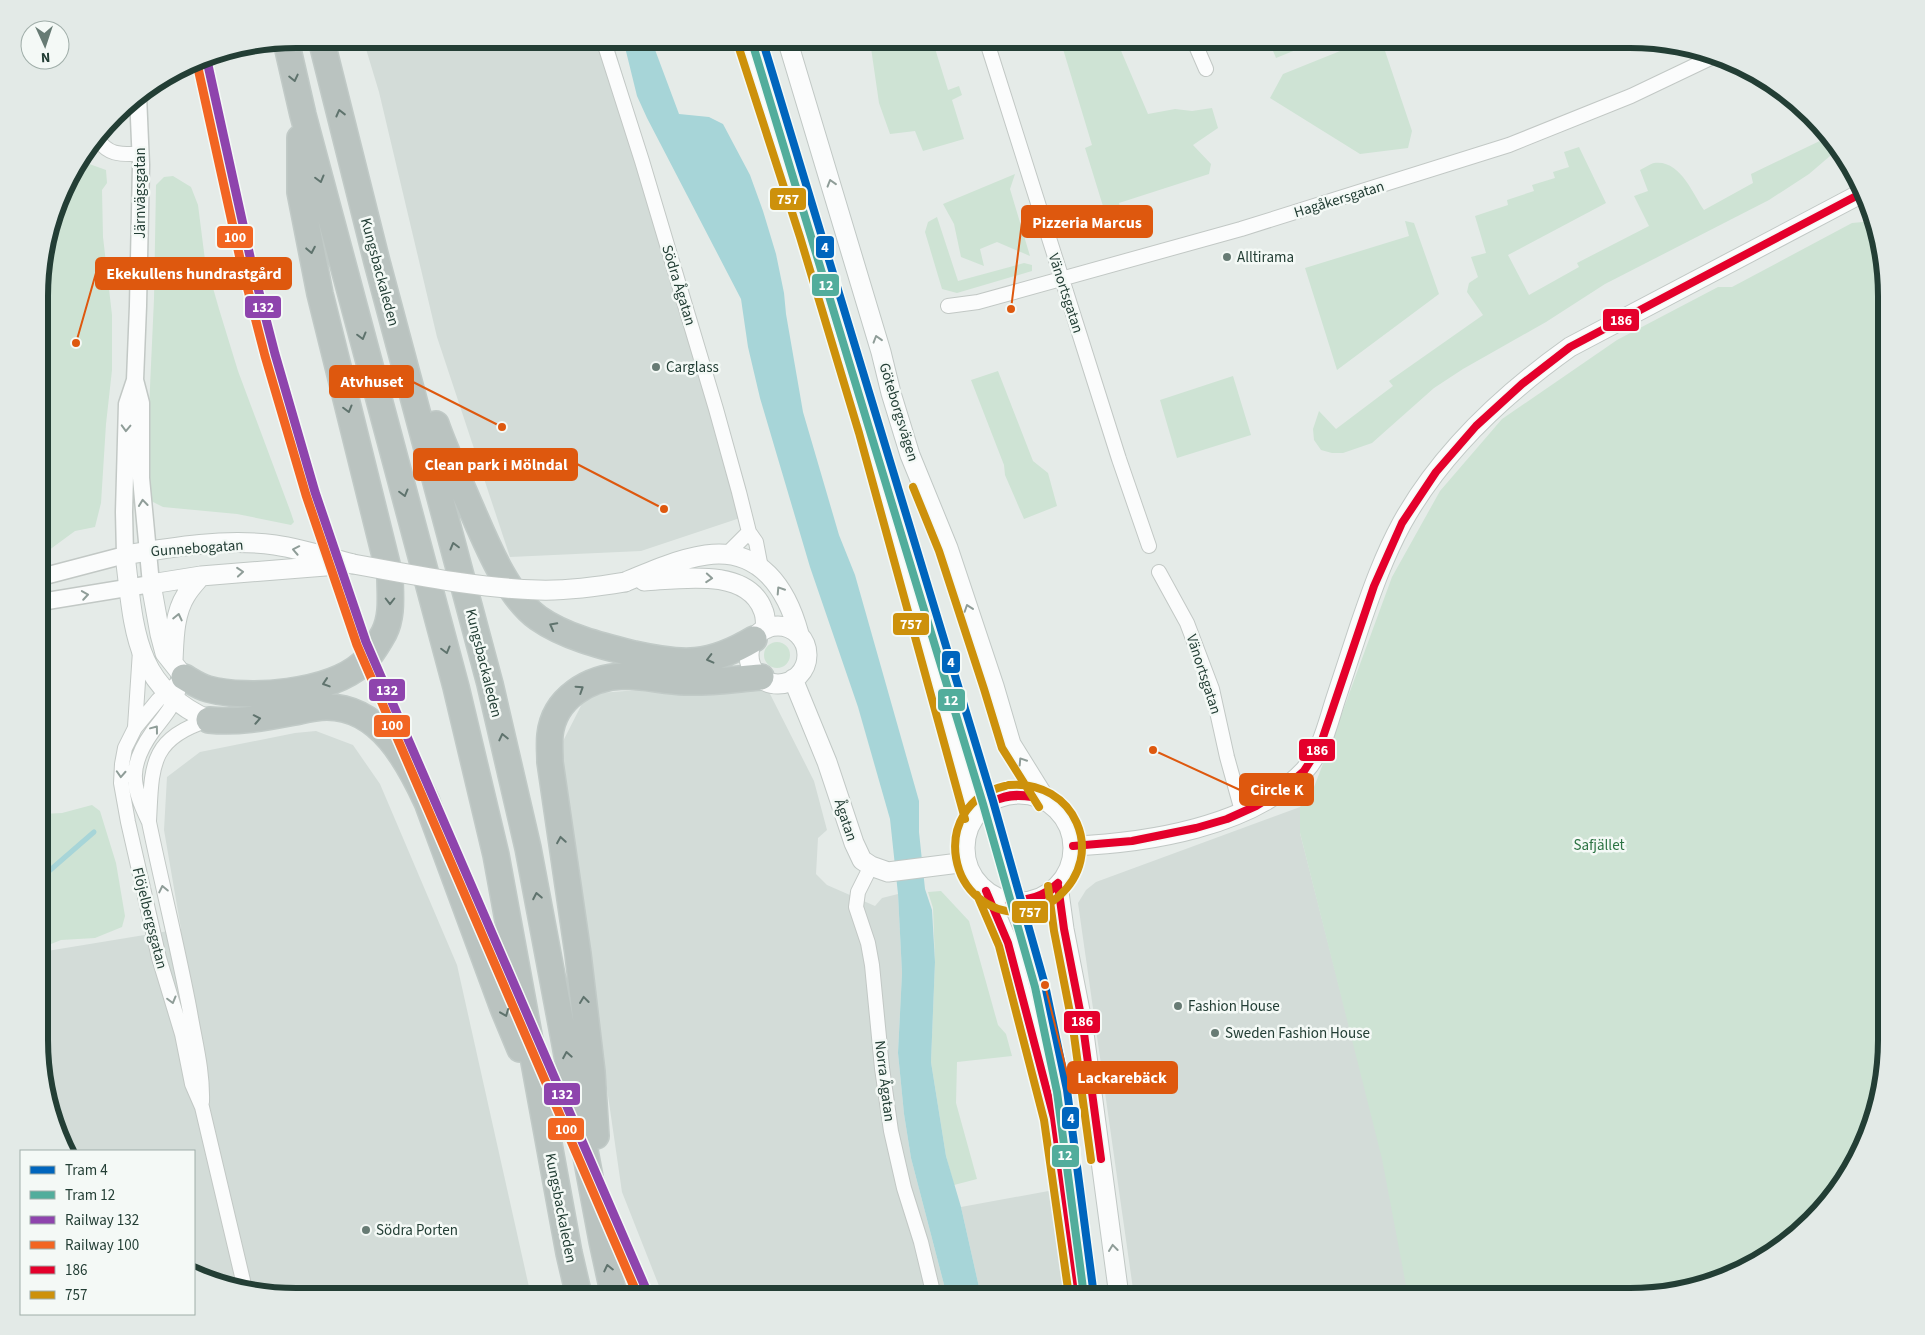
<svg xmlns="http://www.w3.org/2000/svg" width="1925" height="1335" viewBox="0 0 1925 1335" font-family="'Source Sans 3',sans-serif">
<style>
.built{fill:#d3dcd8}
.green{fill:#cee3d4}
.water{fill:#a7d5d8}
.lines{fill:none;stroke-linecap:round;stroke-linejoin:round}
.stream{stroke:#a7d5d8;stroke-width:5}
.minor-casing{stroke:#c2c8c5;stroke-width:16}
.tertiary-casing{stroke:#c2c8c5;stroke-width:19}
.secondary-casing{stroke:#c1c8c5;stroke-width:21}
.motorway-casing{stroke:#c1cac7;stroke-width:28}
.minor{stroke:#fbfcfc;stroke-width:14}
.tertiary{stroke:#fbfcfc;stroke-width:16}
.secondary{stroke:#fbfcfc;stroke-width:19}
.motorway{stroke:#bac3c0;stroke-width:25}
.secondary-bridge-casing{stroke:#c1c8c5;stroke-width:21;stroke-linecap:butt}
.secondary-bridge{stroke:#fbfcfc;stroke-width:19}
.bus-1-casing{stroke:#f4f9f6;stroke-width:11}
.bus-2-casing{stroke:#f4f9f6;stroke-width:11}
.bus-1{stroke:#e4002b;stroke-width:8}
.bus-2{stroke:#cd910b;stroke-width:8}
.rail-1-casing{stroke:#f4f9f6;stroke-width:12}
.rail-2-casing{stroke:#f4f9f6;stroke-width:12}
.rail-1{stroke:#8e44ad;stroke-width:9}
.rail-2{stroke:#f26522;stroke-width:9}
.tram-1-casing{stroke:#f4f9f6;stroke-width:11}
.tram-2-casing{stroke:#f4f9f6;stroke-width:11}
.tram-1{stroke:#0065bd;stroke-width:8}
.tram-2{stroke:#52ad9c;stroke-width:8}
.oneway{stroke:#5f736d}
.oneway2{stroke:#8f9d98}
.poi-dot{fill:#677b74;stroke:#f4f9f6;stroke-width:2}
.labels{text-anchor:middle;stroke-width:5;stroke-linejoin:round;paint-order:stroke}
.street-label{font-size:15px;fill:#233e35;stroke:#f4f9f6}
.poi-label{font-size:15px;fill:#233e35;stroke:#f4f9f6;text-anchor:start}
.park-label{font-size:15px;fill:#2d7444;stroke:#f4f9f6}
.rim{fill:none;stroke:#233e35;stroke-width:6}
.leader{fill:none;stroke:#de580e;stroke-width:2}
.callout-dot{fill:#de580e;stroke:#f4f9f6;stroke-width:2}
.callout{fill:#de580e;stroke:#de580e;stroke-width:2}
.callout-label{font-size:16px;text-anchor:middle;font-weight:bold;fill:#fff}
.line-badge{stroke:#f4f9f6;stroke-width:2}
.badge-label{font-size:14px;text-anchor:middle;font-weight:bold;fill:#fff}
</style>
<rect width="100%" height="100%" fill="#e5ebe8"/>
<path class="built" d="M 363,39 L 612,39 L 752,514 L 641,551 L 510,557 L 437,337 L 379,92 Z
M 728,688 L 768,690 L 814,781 L 827,830 L 818,838 L 816,874 L 827,885 L 875,906 L 882,898 L 898,894 L 902,973 L 898,1053 L 904,1114 L 911,1158 L 947,1296 L 663,1296 L 622,1192 L 558,751 L 587,694 L 651,689 Z
M 316,731 L 353,745 L 380,784 L 457,965 L 531,1296 L 279,1296 L 213,1283 L 194,1272 L 194,1151 L 67,1151 L 41,1073 L 41,952 L 181,929 L 164,830 L 167,777 L 200,752 L 295,733 Z
M 1300,807 L 1300,833 L 1418,1296 L 1134,1296 L 1078,903 L 1086,890 L 1096,882 Z
M 1054,1190 L 1065,1241 L 1071,1296 L 981,1296 L 961,1207 Z"/>
<path class="green" d="M 895,39 L 932,39 L 948,90 L 959,86 L 962,95 L 952,100 L 964,139 L 923,151 L 915,131 L 890,134 L 879,103 L 871,48 Z
M 1060,39 L 1116,39 L 1148,114 L 1175,109 L 1192,111 L 1212,108 L 1218,128 L 1193,145 L 1211,164 L 1209,174 L 1119,203 L 1123,216 L 1116,220 L 1107,219 L 1085,148 L 1092,145 Z
M 1268,39 L 1323,39 L 1276,58 Z
M 1370,39 L 1381,39 L 1412,131 L 1408,148 L 1360,154 L 1270,98 L 1283,74 Z
M 1826,138 L 1837,150 L 1809,174 L 1769,200 L 1605,284 L 1546,322 L 1463,369 L 1434,388 L 1372,443 L 1343,453 L 1332,453 L 1321,450 L 1314,440 L 1313,429 L 1319,411 L 1336,429 L 1393,386 L 1389,381 L 1483,315 L 1467,292 L 1469,283 L 1478,277 L 1471,257 L 1486,253 L 1475,216 L 1508,205 L 1507,200 L 1534,191 L 1532,185 L 1555,178 L 1553,172 L 1569,167 L 1564,152 L 1579,147 L 1606,203 L 1508,255 L 1529,295 L 1579,267 L 1577,263 L 1649,226 L 1634,196 L 1648,191 L 1640,170 C 1644,168 1650,164 1654,163 C 1680,159 1693,194 1704,210 L 1753,183 L 1751,174 Z
M 81,161 L 106,170 L 107,183 L 102,190 L 103,237 L 112,315 L 112,370 L 106,424 L 101,503 L 95,527 L 75,531 L 41,556 L 41,262 L 65,182 Z
M 1015,174 L 1010,189 L 1030,256 L 997,242 L 980,249 L 984,266 L 961,257 L 954,224 L 943,204 Z
M 173,176 L 191,187 L 198,205 L 205,260 L 219,309 L 238,371 L 291,513 L 294,522 L 291,525 L 237,514 L 163,507 L 151,501 L 146,475 L 154,299 L 156,185 L 164,177 Z
M 937,217 L 958,281 L 1024,263 L 1032,265 L 1032,271 L 957,293 L 942,289 L 925,232 L 928,222 Z
M 1405,221 L 1414,223 L 1439,294 L 1337,370 L 1305,268 L 1409,236 Z
M 1874,221 L 1877,229 L 1886,279 L 1886,1056 L 1873,1122 L 1833,1196 L 1799,1233 L 1743,1270 L 1696,1288 L 1630,1296 L 1408,1296 L 1382,1159 L 1300,833 L 1300,807 L 1314,787 L 1331,743 L 1392,577 L 1440,491 L 1502,419 L 1617,340 L 1718,287 L 1732,287 L 1852,223 Z
M 998,371 L 1033,461 L 1048,473 L 1057,506 L 1024,519 L 1005,475 L 1004,465 L 971,380 Z
M 1233,376 L 1251,435 L 1177,458 L 1160,400 Z
M764 655a13 13 0 1 1 26 0a13 13 0 1 1-26 0Z
M 92,805 L 100,811 L 116,863 L 125,916 L 122,927 L 95,938 L 61,940 L 41,948 L 41,814 L 62,813 Z
M 941,891 L 969,921 L 998,1025 L 1006,1034 L 1012,1056 L 957,1062 L 956,1103 L 977,1179 L 954,1185 L 946,1156 L 931,1062 L 935,962 L 933,908 L 928,892 Z"/>
<path class="water" d="M 623,39 L 651,39 L 679,114 L 709,117 L 723,124 L 750,175 L 763,211 L 776,254 L 784,293 L 786,314 L 803,412 L 839,535 L 855,575 L 919,801 L 919,832 L 925,889 L 932,910 L 935,962 L 931,1062 L 946,1156 L 961,1207 L 981,1296 L 947,1296 L 911,1158 L 904,1114 L 898,1053 L 902,973 L 898,894 L 890,819 L 858,707 L 810,567 L 760,398 L 748,347 L 741,299 L 647,118 L 637,96 Z"/>
<g class="lines">
<path class="stream" d="M 41,878 L 94,832"/>
<g class="minor-casing">
<path id="minor" d="M 603,39 L 642,161 L 716,409 L 739,492 L 749,532 L 756,542 L 761,568
M 986,39 L 1119,459 L 1149,546
M 1193,39 L 1206,69
M 98,140 C 110,156 121,154 140,154
M 948,306 L 978,302 L 1241,229 L 1509,145 L 1631,96 L 1717,55
M 726,555 L 749,532
M 1159,572 L 1187,623 L 1212,689 L 1227,757 L 1242,811
M 184,677 L 158,700 L 135,728 L 125,748 L 122,764 L 121,783 L 128,822 L 159,958 L 182,1034 L 192,1084 L 202,1107 L 245,1289
M 178,692 C 172,708 163,718 153,731 C 128,766 131,785 149,822 C 162,885 178,948 190,1012 C 195,1042 203,1071 202,1102
M 135,727 L 140,651
M 149,821 C 152,767 149,738 209,720
M 871,866 L 858,892 L 856,907 L 868,943 L 872,965 L 882,1068 L 891,1131 L 904,1188 L 921,1242 L 934,1296"/>
</g>
<g class="tertiary-casing">
<path id="tertiary" d="M 41,577 L 125,555 L 124,512 L 127,404 L 135,380 L 138,306 L 141,165 L 138,95
M 41,602 L 151,584 L 141,478 L 141,403 L 135,380"/>
</g>
<g class="secondary-casing">
<path id="secondary" d="M 747,39 C 804,211 857,386 906,561 C 930,646 949,732 975,816
M 787,39 L 881,352 L 891,393 L 910,455 L 948,548 L 994,686 L 1011,744 L 1047,802
M 644,581 C 680,579 747,567 763,610 C 766,616 765,623 766,629
M 625,582 C 651,571 679,559 706,555 C 760,547 787,589 799,634
M749 655a29 29 0 1 1 58 0a29 29 0 1 1-58 0Z
M 173,661 C 174,639 174,614 186,595 C 190,588 196,582 201,576
M 184,677 L 165,653 L 160,634 L 151,584 L 201,576 L 338,565
M 793,679 L 827,762 L 854,843 L 862,860 L 871,866 L 888,872 L 967,862
M 209,720 C 133,687 134,627 125,555 C 173,547 227,538 275,545 C 302,549 327,557 353,564
M965 848a54 54 0 1 1 108 0a54 54 0 1 1-108 0Z
M 1073,846 C 1146,843 1251,827 1304,771 C 1322,752 1328,722 1336,698 C 1344,674 1352,650 1360,625 C 1372,590 1384,556 1402,523 C 1442,451 1504,394 1570,347 L 1862,193
M 1058,885 L 1064,929 L 1083,1026 L 1119,1296
M 986,891 L 1008,943 L 1054,1118 L 1079,1296"/>
</g>
<g class="motorway-casing">
<path id="motorway" d="M 321,39 L 377,262 L 490,684 L 528,848 L 602,1241 L 614,1296
M 286,41 L 303,115 L 456,687 L 496,855 L 569,1253 L 579,1296
M 436,424 C 445,450 457,475 468,501 C 484,537 505,594 538,618 C 565,637 602,646 634,654 C 683,665 709,666 754,639
M 184,677 C 191,681 200,687 208,689 C 249,700 329,693 362,664 C 370,657 379,642 384,633 C 393,615 390,595 390,576 L 320,294 L 300,192 L 300,138
M 209,720 C 241,723 268,717 300,711 C 308,709 318,707 327,707 C 380,707 408,761 427,802 L 503,1008 L 520,1049
M 596,1136 L 592,1072 L 578,954 L 550,762 C 550,753 549,744 550,735 C 554,698 589,677 624,676 C 644,676 664,681 685,682 C 710,683 736,679 761,677"/>
</g>
<use href="#minor" class="minor"/>
<use href="#tertiary" class="tertiary"/>
<use href="#secondary" class="secondary"/>
<use href="#motorway" class="motorway"/>
<g class="secondary-bridge-casing">
<path id="secondary-bridge" d="M 353,564 C 415,575 476,588 538,590 C 568,591 596,587 625,582"/>
</g>
<use href="#secondary-bridge" class="secondary-bridge"/>
<g class="bus-1-casing">
<path id="bus-1" d="M 993,802 C 1005,794 1018,793 1032,797
M 993,802 C 1005,795 1018,795 1032,797
M 1073,846 L 1132,841 L 1196,828 L 1227,819 L 1256,806 L 1282,790 L 1304,771 L 1320,746 L 1374,586 L 1402,523 L 1436,472 L 1476,426 L 1522,384 L 1570,347 L 1862,193
M 1058,885 L 1064,929 L 1083,1026 L 1101,1159
M 986,891 L 1008,943 L 1054,1118 L 1079,1296
M 1009,901 C 1028,903 1047,898 1058,883
M 1009,901 C 1029,900 1043,897 1058,883"/>
</g>
<g class="bus-2-casing">
<path id="bus-2" d="M 737,42 L 800,237 L 859,433 L 965,819
M 913,487 L 939,551 L 984,689 L 1002,748 L 1039,807
M 1005,786 C 927,804 945,919 1028,912 C 1039,911 1050,904 1058,897 C 1108,854 1074,779 1009,785
M 1048,886 L 1054,931 L 1073,1028 L 1091,1160
M 977,895 L 999,946 L 1044,1120 L 1069,1296"/>
</g>
<use href="#bus-1" class="bus-1"/>
<use href="#bus-2" class="bus-2"/>
<g class="rail-1-casing">
<path id="rail-1" d="M 206,56 L 251,261 L 275,354 L 315,492 L 366,642 L 649,1296"/>
</g>
<g class="rail-2-casing">
<path id="rail-2" d="M 196,59 L 241,263 L 265,356 L 306,495 L 357,645 L 638,1296"/>
</g>
<use href="#rail-1" class="rail-1"/>
<use href="#rail-2" class="rail-2"/>
<g class="tram-1-casing">
<path id="tram-1" d="M 762,39 L 993,801 L 1045,985 L 1067,1090 L 1094,1296"/>
</g>
<g class="tram-2-casing">
<path id="tram-2" d="M 752,42 L 983,804 L 1035,987 L 1057,1092 L 1084,1296"/>
</g>
<use href="#tram-1" class="tram-1"/>
<use href="#tram-2" class="tram-2"/>
</g>
<defs><path id="oneway-chevron" d="M-2-3.5L2.5 0L-2 3.5" fill="none" stroke-width="1.6" stroke-linecap="round" stroke-linejoin="round" transform="scale(1.25)"/></defs>
<g class="oneway">
<use href="#oneway-chevron" transform="translate(294 78) rotate(77)"/>
<use href="#oneway-chevron" transform="translate(340 113) rotate(-104)"/>
<use href="#oneway-chevron" transform="translate(320 179) rotate(75)"/>
<use href="#oneway-chevron" transform="translate(311 250) rotate(79)"/>
<use href="#oneway-chevron" transform="translate(362 336) rotate(75)"/>
<use href="#oneway-chevron" transform="translate(348 409) rotate(75)"/>
<use href="#oneway-chevron" transform="translate(404 493) rotate(75)"/>
<use href="#oneway-chevron" transform="translate(454 546) rotate(-105)"/>
<use href="#oneway-chevron" transform="translate(390 601) rotate(90)"/>
<use href="#oneway-chevron" transform="translate(553 626) rotate(-152)"/>
<use href="#oneway-chevron" transform="translate(446 650) rotate(75)"/>
<use href="#oneway-chevron" transform="translate(710 659) rotate(166)"/>
<use href="#oneway-chevron" transform="translate(326 683) rotate(162)"/>
<use href="#oneway-chevron" transform="translate(580 689) rotate(-33)"/>
<use href="#oneway-chevron" transform="translate(257 719) rotate(-11)"/>
<use href="#oneway-chevron" transform="translate(503 737) rotate(-103)"/>
<use href="#oneway-chevron" transform="translate(561 840) rotate(-99)"/>
<use href="#oneway-chevron" transform="translate(537 896) rotate(-101)"/>
<use href="#oneway-chevron" transform="translate(584 1000) rotate(-97)"/>
<use href="#oneway-chevron" transform="translate(505 1013) rotate(68)"/>
<use href="#oneway-chevron" transform="translate(567 1055) rotate(-100)"/>
<use href="#oneway-chevron" transform="translate(608 1268) rotate(-103)"/>
</g>
<g class="oneway2">
<use href="#oneway-chevron" transform="translate(831 183) rotate(-107)"/>
<use href="#oneway-chevron" transform="translate(877 339) rotate(-107)"/>
<use href="#oneway-chevron" transform="translate(126 428) rotate(92)"/>
<use href="#oneway-chevron" transform="translate(143 503) rotate(-96)"/>
<use href="#oneway-chevron" transform="translate(296 550) rotate(-169)"/>
<use href="#oneway-chevron" transform="translate(240 572) rotate(-5)"/>
<use href="#oneway-chevron" transform="translate(709 578) rotate(4)"/>
<use href="#oneway-chevron" transform="translate(780 590) rotate(-123)"/>
<use href="#oneway-chevron" transform="translate(85 595) rotate(-9)"/>
<use href="#oneway-chevron" transform="translate(968 608) rotate(-109)"/>
<use href="#oneway-chevron" transform="translate(178 617) rotate(-77)"/>
<use href="#oneway-chevron" transform="translate(155 729) rotate(-53)"/>
<use href="#oneway-chevron" transform="translate(1022 761) rotate(-123)"/>
<use href="#oneway-chevron" transform="translate(121 774) rotate(93)"/>
<use href="#oneway-chevron" transform="translate(163 889) rotate(-102)"/>
<use href="#oneway-chevron" transform="translate(172 1000) rotate(75)"/>
<use href="#oneway-chevron" transform="translate(1113 1248) rotate(-97)"/>
</g>
<g class="poi-dot">
<circle cx="1227" cy="257" r="5"/>
<circle cx="656" cy="367" r="5"/>
<circle cx="1178" cy="1006" r="5"/>
<circle cx="1215" cy="1033" r="5"/>
<circle cx="366" cy="1230" r="5"/>
</g>
<g class="labels">
<g class="street-label">
<text transform="translate(140 193) rotate(-90)" y="5">Järnvägsgatan</text>
<text transform="translate(1339 199) rotate(-17)" y="5">Hagåkersgatan</text>
<text transform="translate(380 272) rotate(75)" y="5">Kungsbackaleden</text>
<text transform="translate(679 285) rotate(73)" y="5">Södra Ågatan</text>
<text transform="translate(1066 293) rotate(72)" y="5">Vänortsgatan</text>
<text transform="translate(899 412) rotate(73)" y="5">Göteborgsvägen</text>
<text transform="translate(197 548) rotate(-4)" y="5">Gunnebogatan</text>
<text transform="translate(484 663) rotate(76)" y="5">Kungsbackaleden</text>
<text transform="translate(1204 674) rotate(72)" y="5">Vänortsgatan</text>
<text transform="translate(846 820) rotate(72)" y="5">Ågatan</text>
<text transform="translate(150 918) rotate(76)" y="5">Flöjelbergsgatan</text>
<text transform="translate(885 1081) rotate(83)" y="5">Norra Ågatan</text>
<text transform="translate(561 1208) rotate(79)" y="5">Kungsbackaleden</text>
</g>
<g class="poi-label">
<text x="1237" y="262">Alltirama</text>
<text x="666" y="372">Carglass</text>
<text x="1188" y="1011">Fashion House</text>
<text x="1225" y="1038">Sweden Fashion House</text>
<text x="376" y="1235">Södra Porten</text>
</g>
<g class="park-label">
<text x="1599" y="850">Safjället</text>
</g>
</g>
<path d="M0 0H1925V1335H0ZM296 48H1630A248 248 0 0 1 1878 296V1040A248 248 0 0 1 1630 1288H296A248 248 0 0 1 48 1040V296A248 248 0 0 1 296 48Z" fill="#e3eae7" fill-rule="evenodd"/>
<path class="rim" d="M296 48H1630A248 248 0 0 1 1878 296V1040A248 248 0 0 1 1630 1288H296A248 248 0 0 1 48 1040V296A248 248 0 0 1 296 48Z"/>
<path class="leader" d="M1011 309L1022 222M76 343L96 273M502 427L413 382M664 509L577 464M1153 750L1240 790M1045 985L1068 1077"/>
<g class="callout-dot">
<circle cx="1011" cy="309" r="5"/>
<circle cx="76" cy="343" r="5"/>
<circle cx="502" cy="427" r="5"/>
<circle cx="664" cy="509" r="5"/>
<circle cx="1153" cy="750" r="5"/>
<circle cx="1045" cy="985" r="5"/>
</g>
<g class="callout">
<rect x="1022" y="206" width="130" height="31" rx="5"/>
<rect x="96" y="258" width="195" height="31" rx="5"/>
<rect x="330" y="366" width="83" height="31" rx="5"/>
<rect x="414" y="449" width="163" height="31" rx="5"/>
<rect x="1240" y="774" width="73" height="31" rx="5"/>
<rect x="1068" y="1062" width="109" height="31" rx="5"/>
</g>
<g class="callout-label">
<text x="1087" y="228">Pizzeria Marcus</text>
<text x="194" y="279">Ekekullens hundrastgård</text>
<text x="372" y="387">Atvhuset</text>
<text x="496" y="470">Clean park i Mölndal</text>
<text x="1277" y="795">Circle K</text>
<text x="1122" y="1083">Lackarebäck</text>
</g>
<g class="line-badge">
<rect x="769" y="187" width="38" height="24" rx="5" fill="#cd910b"/>
<rect x="216" y="225" width="38" height="24" rx="5" fill="#f26522"/>
<rect x="815" y="235" width="20" height="24" rx="5" fill="#0065bd"/>
<rect x="811" y="273" width="29" height="24" rx="5" fill="#52ad9c"/>
<rect x="244" y="295" width="38" height="24" rx="5" fill="#8e44ad"/>
<rect x="1602" y="308" width="38" height="24" rx="5" fill="#e4002b"/>
<rect x="892" y="612" width="38" height="24" rx="5" fill="#cd910b"/>
<rect x="941" y="650" width="20" height="24" rx="5" fill="#0065bd"/>
<rect x="368" y="678" width="38" height="24" rx="5" fill="#8e44ad"/>
<rect x="937" y="688" width="29" height="24" rx="5" fill="#52ad9c"/>
<rect x="373" y="714" width="38" height="24" rx="5" fill="#f26522"/>
<rect x="1298" y="738" width="38" height="24" rx="5" fill="#e4002b"/>
<rect x="1011" y="900" width="38" height="24" rx="5" fill="#cd910b"/>
<rect x="1063" y="1010" width="38" height="24" rx="5" fill="#e4002b"/>
<rect x="543" y="1082" width="38" height="24" rx="5" fill="#8e44ad"/>
<rect x="1061" y="1106" width="19" height="24" rx="5" fill="#0065bd"/>
<rect x="547" y="1117" width="38" height="24" rx="5" fill="#f26522"/>
<rect x="1051" y="1144" width="29" height="24" rx="5" fill="#52ad9c"/>
</g>
<g class="badge-label">
<text x="788" y="204">757</text>
<text x="235" y="242">100</text>
<text x="825" y="252">4</text>
<text x="826" y="290">12</text>
<text x="263" y="312">132</text>
<text x="1621" y="325">186</text>
<text x="911" y="629">757</text>
<text x="951" y="667">4</text>
<text x="387" y="695">132</text>
<text x="951" y="705">12</text>
<text x="392" y="730">100</text>
<text x="1317" y="755">186</text>
<text x="1030" y="917">757</text>
<text x="1082" y="1026">186</text>
<text x="562" y="1099">132</text>
<text x="1071" y="1123">4</text>
<text x="566" y="1134">100</text>
<text x="1065" y="1160">12</text>
</g>
<rect x="20" y="1150" width="175" height="165" fill="#f4f9f6" stroke="#a0aea9"/>
<rect x="30" y="1166" width="25" height="8" fill="#0065bd" stroke="#a0aea9"/>
<text x="65" y="1175" font-size="15" fill="#233e35">Tram 4</text>
<rect x="30" y="1191" width="25" height="8" fill="#52ad9c" stroke="#a0aea9"/>
<text x="65" y="1200" font-size="15" fill="#233e35">Tram 12</text>
<rect x="30" y="1216" width="25" height="8" fill="#8e44ad" stroke="#a0aea9"/>
<text x="65" y="1225" font-size="15" fill="#233e35">Railway 132</text>
<rect x="30" y="1241" width="25" height="8" fill="#f26522" stroke="#a0aea9"/>
<text x="65" y="1250" font-size="15" fill="#233e35">Railway 100</text>
<rect x="30" y="1266" width="25" height="8" fill="#e4002b" stroke="#a0aea9"/>
<text x="65" y="1275" font-size="15" fill="#233e35">186</text>
<rect x="30" y="1291" width="25" height="8" fill="#cd910b" stroke="#a0aea9"/>
<text x="65" y="1300" font-size="15" fill="#233e35">757</text>
<g transform="translate(45 45) rotate(177)"><circle r="24" fill="#f4f9f6" stroke="#a0aea9"/>
<path d="M0-4L9 19L0 12L-9 19Z" fill="#677b74"/>
<text y="-8" font-size="14" font-weight="bold" text-anchor="middle" fill="#233e35">N</text>
</g>
</svg>
